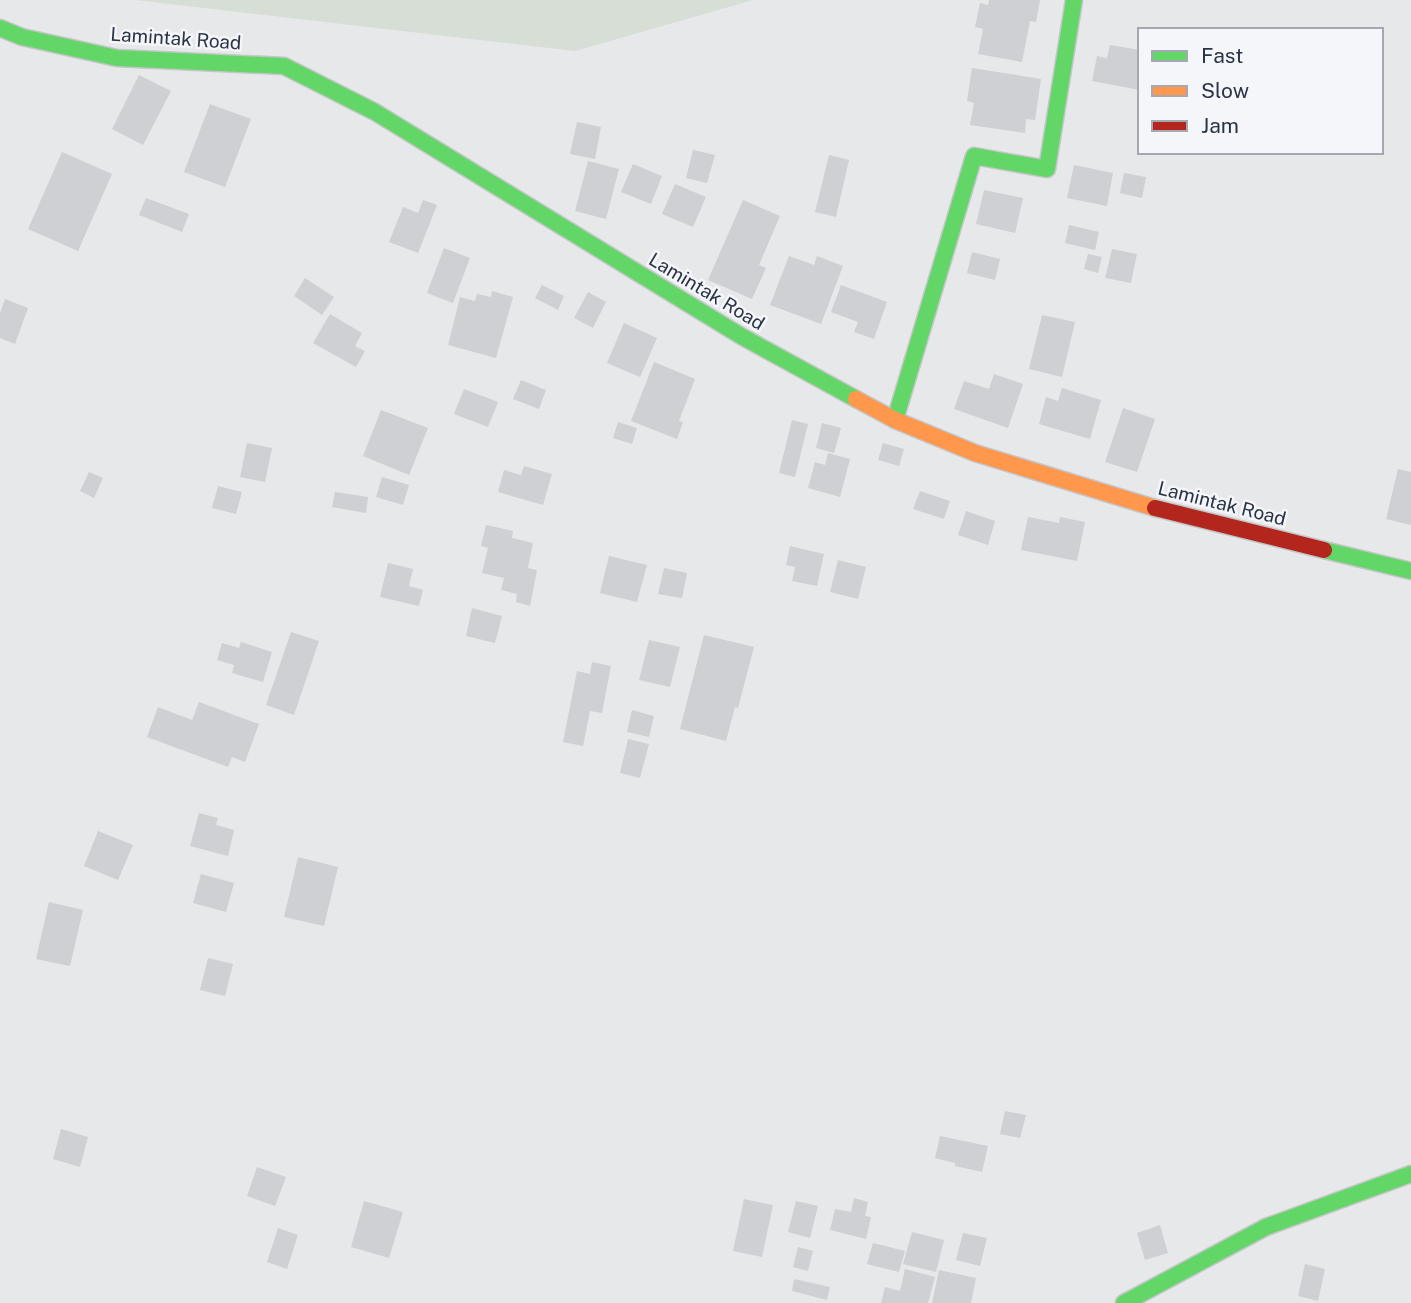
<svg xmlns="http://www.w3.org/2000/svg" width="1411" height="1303" viewBox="0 0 1411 1303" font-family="'Public Sans',sans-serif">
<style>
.green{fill:#d6ded6}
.building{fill:#ced0d3}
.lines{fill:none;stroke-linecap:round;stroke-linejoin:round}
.fast-casing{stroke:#c4c6c8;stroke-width:19}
.slow-casing{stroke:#c4c6c8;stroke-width:19}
.jam-casing{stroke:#c4c6c8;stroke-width:19}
.fast{stroke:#63d668;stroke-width:16}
.slow{stroke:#ff974d;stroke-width:16}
.jam{stroke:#b3261e;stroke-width:16}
.labels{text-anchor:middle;stroke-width:5;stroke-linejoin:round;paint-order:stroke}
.street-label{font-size:19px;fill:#2b3445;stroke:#f4f6f9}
</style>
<rect width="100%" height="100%" fill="#e6e8ea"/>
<path class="green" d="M 135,0 L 753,0 L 575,51 Z"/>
<path class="building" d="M 989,0 L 1040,0 L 1036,22 L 1030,21 L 1022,62 L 978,54 L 983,29 L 975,27 L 980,3 L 988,5 Z
M 1110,45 L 1140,50 L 1140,90 L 1092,81 L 1097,56 L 1107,58 Z
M 972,68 L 1041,79 L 1035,120 L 1026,119 L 1025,133 L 970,125 L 974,103 L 967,101 Z
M 139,75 L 171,91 L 143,145 L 112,129 Z
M 210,104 L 251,119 L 225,187 L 184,172 Z
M 577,122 L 601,127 L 595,159 L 570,154 Z
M 693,150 L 715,155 L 707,183 L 686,178 Z
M 62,152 L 112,174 L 78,251 L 28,229 Z
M 829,155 L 849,160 L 836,217 L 815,212 Z
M 588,161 L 619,169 L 606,219 L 575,211 Z
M 633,164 L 662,176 L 651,204 L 621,192 Z
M 1074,165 L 1113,173 L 1107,206 L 1067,198 Z
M 1124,173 L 1146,177 L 1142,198 L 1120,193 Z
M 675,184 L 706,197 L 693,227 L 662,214 Z
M 984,190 L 1023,198 L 1015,233 L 976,224 Z
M 146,198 L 189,214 L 182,232 L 139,215 Z
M 423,200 L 437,205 L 418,253 L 389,242 L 403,207 L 418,213 Z
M 743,200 L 780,216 L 759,265 L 766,268 L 752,299 L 708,280 Z
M 1069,225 L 1099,232 L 1095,250 L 1065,243 Z
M 444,248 L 470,258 L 453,303 L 427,293 Z
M 1112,249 L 1137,254 L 1131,283 L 1105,278 Z
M 972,252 L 1000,259 L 995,280 L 967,273 Z
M 1088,254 L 1102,257 L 1098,273 L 1084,269 Z
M 789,256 L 814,265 L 817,256 L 843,266 L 821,324 L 770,305 Z
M 305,278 L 334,297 L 322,315 L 294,296 Z
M 542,285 L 564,296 L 558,310 L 535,298 Z
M 841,285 L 887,302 L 874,339 L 854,332 L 858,322 L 831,312 Z
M 492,291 L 513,297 L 496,358 L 448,345 L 460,297 L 475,301 L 477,294 L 491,297 Z
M 588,292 L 606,302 L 593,328 L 574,318 Z
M 5,299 L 28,308 L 15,344 L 0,338 L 0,313 Z
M 330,314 L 362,333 L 355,346 L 365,351 L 356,367 L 313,343 Z
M 1042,315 L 1075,322 L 1062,377 L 1029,369 Z
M 624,323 L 657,338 L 640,377 L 607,363 Z
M 654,362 L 695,379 L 679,421 L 683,422 L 677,439 L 631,421 Z
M 994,374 L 1023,384 L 1008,428 L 954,409 L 964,381 L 989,389 Z
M 521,380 L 546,390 L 539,409 L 513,399 Z
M 1062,388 L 1101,400 L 1090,439 L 1039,424 L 1046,397 L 1058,401 Z
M 464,389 L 498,402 L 488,427 L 454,414 Z
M 1123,408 L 1155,419 L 1137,472 L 1105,462 Z
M 381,410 L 428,428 L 409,475 L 363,456 Z
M 792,420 L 808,424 L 795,477 L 779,473 Z
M 618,422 L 637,428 L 632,444 L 613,438 Z
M 822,423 L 841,428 L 834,453 L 816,448 Z
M 247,443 L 272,448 L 265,482 L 240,477 Z
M 883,443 L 904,449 L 899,466 L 878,460 Z
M 828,453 L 850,459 L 840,497 L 808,488 L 815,462 L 825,465 Z
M 524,466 L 552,474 L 543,505 L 498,492 L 504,470 L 521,475 Z
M 1398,469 L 1411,472 L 1411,525 L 1386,519 Z
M 89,472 L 103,478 L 94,498 L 80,491 Z
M 382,477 L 409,485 L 403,505 L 376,497 Z
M 218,486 L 242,492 L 236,514 L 212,508 Z
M 920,491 L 950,501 L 944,519 L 913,509 Z
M 335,492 L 368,497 L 366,513 L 332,507 Z
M 966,511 L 995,521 L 988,545 L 958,535 Z
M 1028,517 L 1059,523 L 1060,517 L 1085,522 L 1077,561 L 1021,550 Z
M 486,525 L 513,531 L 512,538 L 533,543 L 528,568 L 537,570 L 530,606 L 516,602 L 517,594 L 501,590 L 504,578 L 482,573 L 488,548 L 481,546 Z
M 790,546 L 824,554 L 817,586 L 792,581 L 795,567 L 786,565 Z
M 609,556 L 647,565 L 637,602 L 600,593 Z
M 838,560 L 866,567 L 858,599 L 830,592 Z
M 388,563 L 413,569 L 409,586 L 423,590 L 419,606 L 380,597 Z
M 664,568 L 687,573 L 682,598 L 658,594 Z
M 472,608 L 502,616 L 495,643 L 466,636 Z
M 291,632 L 319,641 L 294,715 L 266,705 Z
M 704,635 L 754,647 L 738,708 L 735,707 L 726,741 L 680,729 Z
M 649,640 L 680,647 L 670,687 L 639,680 Z
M 241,642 L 272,652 L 263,682 L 232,673 L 234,665 L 217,660 L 222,643 L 239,648 Z
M 592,662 L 611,666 L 602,713 L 590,711 L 583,746 L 563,742 L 577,671 L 590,674 Z
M 199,702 L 259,724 L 245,762 L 232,757 L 228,767 L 147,737 L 158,707 L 192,720 Z
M 632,710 L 654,716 L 649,737 L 627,732 Z
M 628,739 L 649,744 L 640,778 L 620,773 Z
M 199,813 L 218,818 L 216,825 L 234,830 L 228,856 L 190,846 Z
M 98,831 L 133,845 L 118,880 L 84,866 Z
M 298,857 L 338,867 L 324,926 L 284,917 Z
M 201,874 L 234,883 L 226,912 L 193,903 Z
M 49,902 L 83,910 L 70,966 L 36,959 Z
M 208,958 L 233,964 L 225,996 L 200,990 Z
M 1005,1111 L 1026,1115 L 1020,1138 L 1000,1134 Z
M 61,1129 L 88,1137 L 80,1167 L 53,1159 Z
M 940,1136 L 988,1146 L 982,1172 L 955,1166 L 955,1163 L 935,1158 Z
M 257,1167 L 286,1177 L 275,1206 L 247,1196 Z
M 854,1198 L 868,1202 L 865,1216 L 871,1217 L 866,1239 L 830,1230 L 835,1209 L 851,1212 Z
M 744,1199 L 773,1205 L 762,1257 L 733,1251 Z
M 364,1201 L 403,1212 L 389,1258 L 351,1247 Z
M 796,1201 L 818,1206 L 810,1238 L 788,1232 Z
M 1160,1225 L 1168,1253 L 1145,1260 L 1137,1233 Z
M 278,1228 L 298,1235 L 287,1269 L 267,1262 Z
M 912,1232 L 944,1240 L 936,1272 L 903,1264 Z
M 963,1233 L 987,1238 L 980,1266 L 956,1260 Z
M 873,1243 L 905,1251 L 899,1272 L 867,1264 Z
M 798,1247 L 813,1251 L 808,1271 L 793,1267 Z
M 1305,1264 L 1325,1269 L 1318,1301 L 1298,1296 Z
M 905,1269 L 935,1277 L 928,1303 L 881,1303 L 885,1287 L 900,1291 Z
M 939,1270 L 976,1278 L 971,1303 L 932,1303 Z
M 794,1279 L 830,1287 L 827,1300 L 792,1291 Z"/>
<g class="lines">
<g class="fast-casing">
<path id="fast" d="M 0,28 L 22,37 L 117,58 L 284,66 L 375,112 L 741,336 L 856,399
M 895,420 L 974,156 L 1047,169 L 1074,0
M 1324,550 L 1411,571
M 1124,1303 L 1266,1227 L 1411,1174"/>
</g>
<g class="slow-casing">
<path id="slow" d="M 856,399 L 895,420 L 975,453 L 1155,508"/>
</g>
<g class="jam-casing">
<path id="jam" d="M 1155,508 L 1324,550"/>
</g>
<use href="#fast" class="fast"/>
<use href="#slow" class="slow"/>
<use href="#jam" class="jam"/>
</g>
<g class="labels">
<g class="street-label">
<text transform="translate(176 38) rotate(4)" y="7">Lamintak Road</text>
<text transform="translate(707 291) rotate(31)" y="7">Lamintak Road</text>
<text transform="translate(1222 503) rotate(14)" y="7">Lamintak Road</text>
</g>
</g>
<rect x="1138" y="28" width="245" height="126" fill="#f4f6f9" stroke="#a4a8b1" stroke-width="2"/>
<rect x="1152" y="51" width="35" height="10" fill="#63d668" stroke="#a4a8b1" stroke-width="2"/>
<text x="1201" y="63" font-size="21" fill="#2b3445">Fast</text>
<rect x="1152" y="86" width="35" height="10" fill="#ff974d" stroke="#a4a8b1" stroke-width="2"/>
<text x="1201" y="98" font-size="21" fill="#2b3445">Slow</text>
<rect x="1152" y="121" width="35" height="10" fill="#b3261e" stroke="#a4a8b1" stroke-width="2"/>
<text x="1201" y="133" font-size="21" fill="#2b3445">Jam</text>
</svg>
